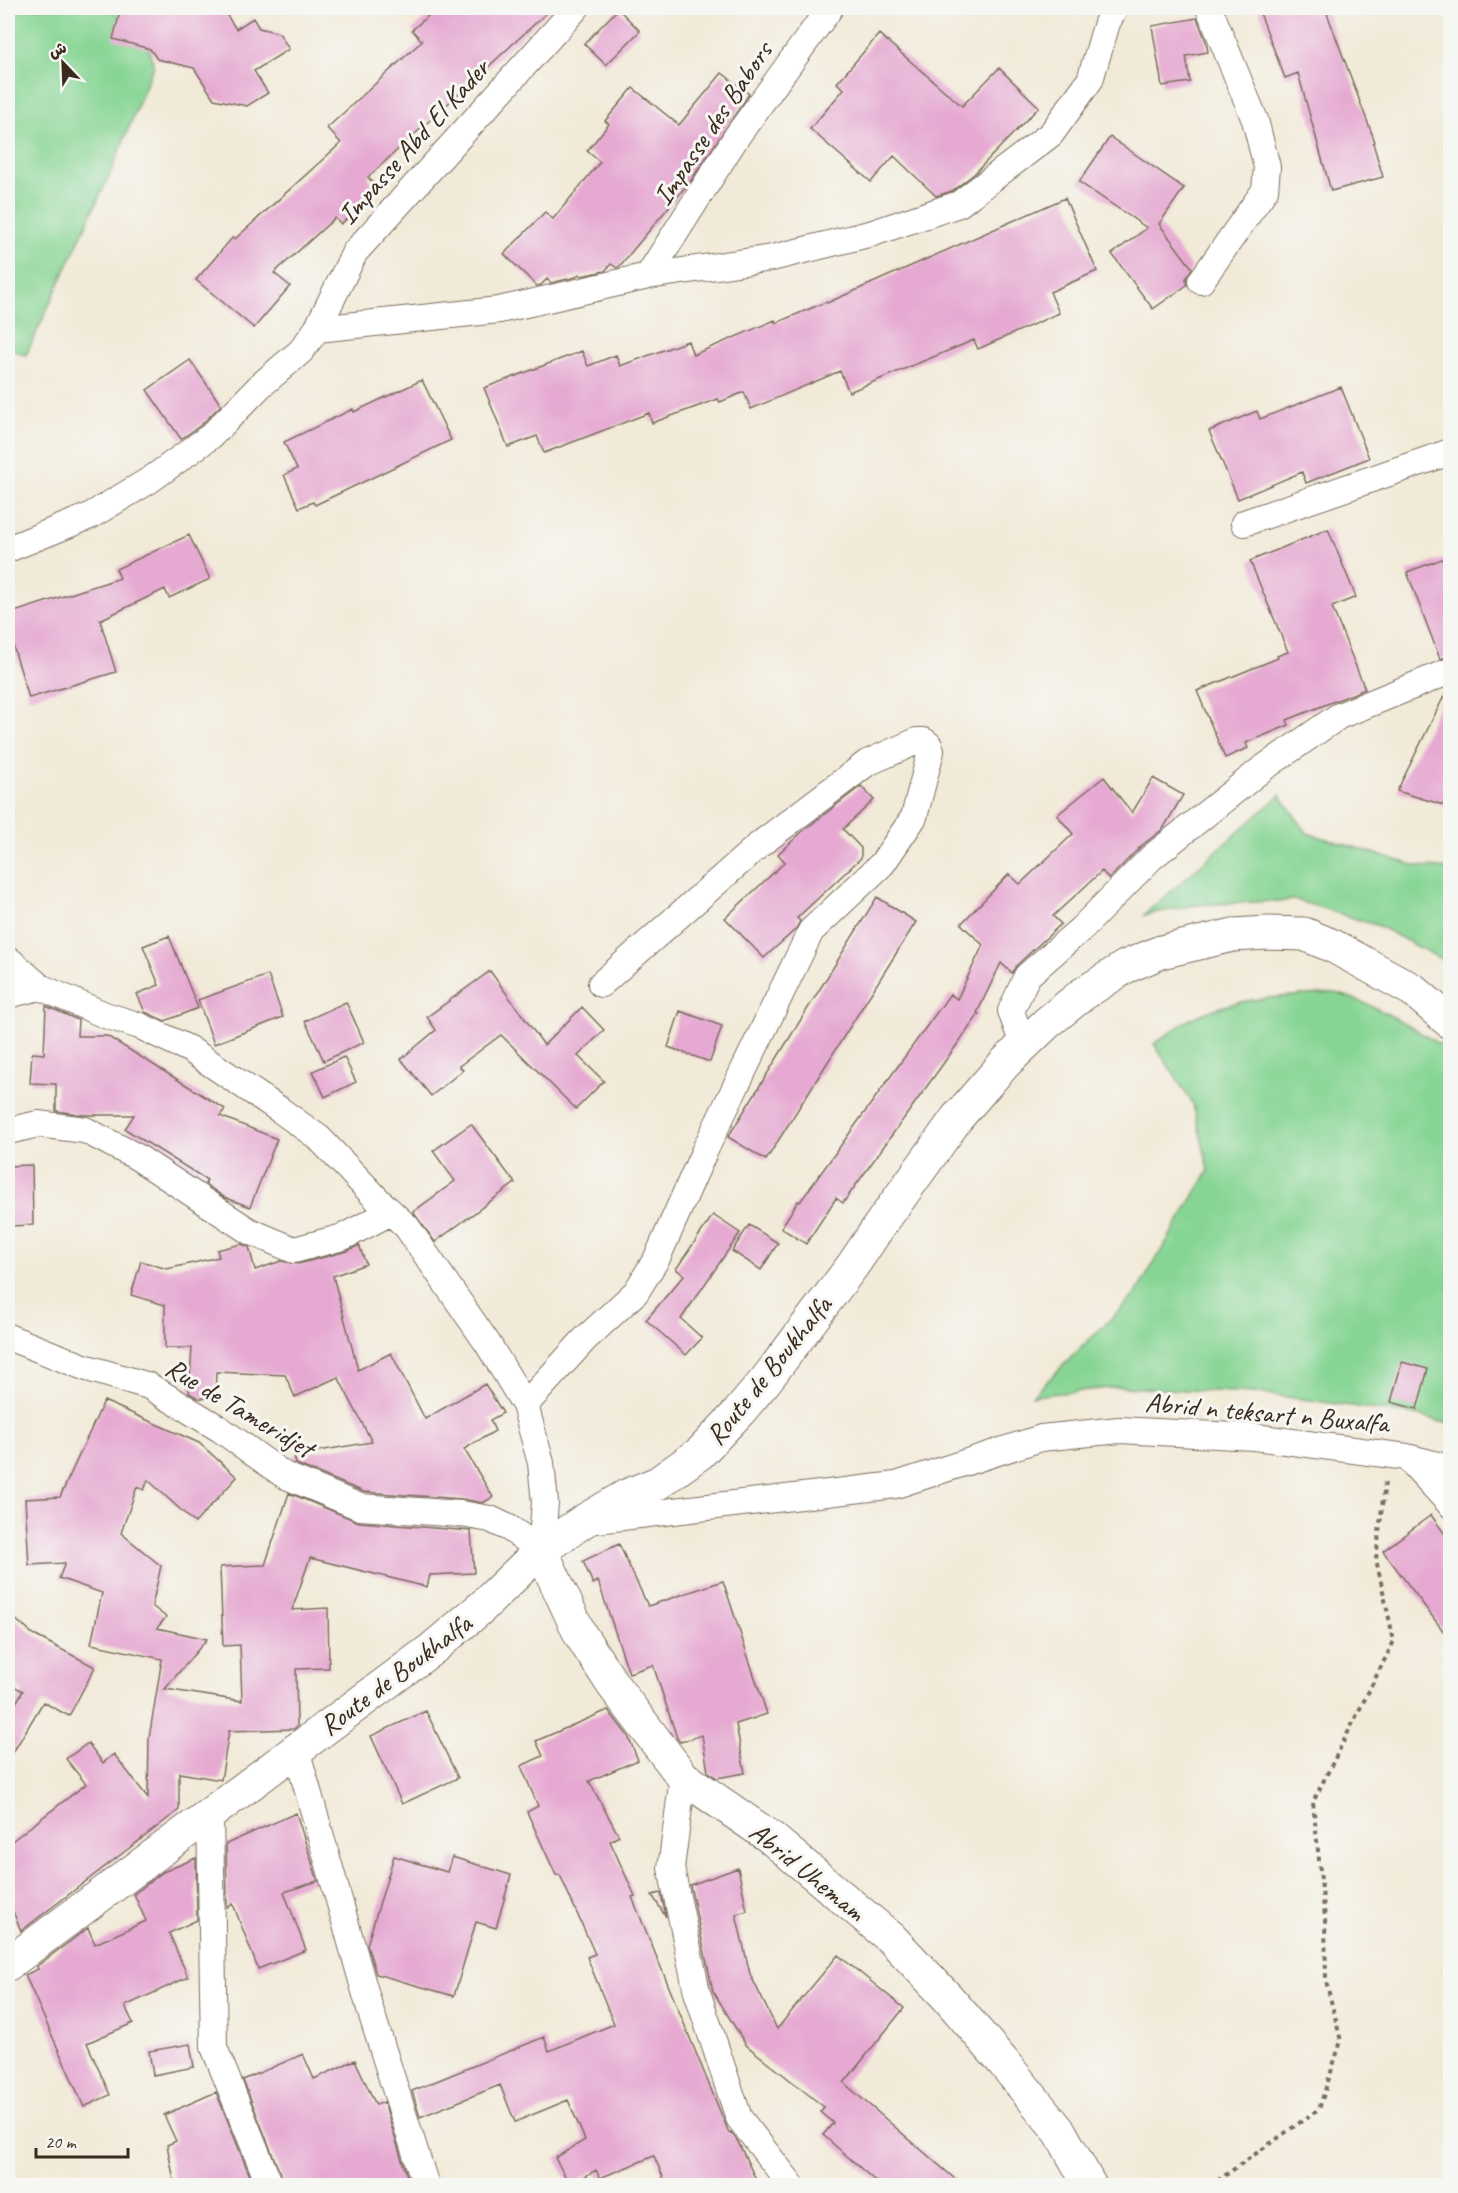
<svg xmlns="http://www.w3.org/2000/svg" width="1458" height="2193" viewBox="0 0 1458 2193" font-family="Caveat,'Playpen Sans Arabic',sans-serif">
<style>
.green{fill:#87d594;stroke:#618059;stroke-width:1.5}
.building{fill:#e6aad2}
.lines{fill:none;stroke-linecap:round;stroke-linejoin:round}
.street-casing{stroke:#7b6d5f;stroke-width:28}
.secondary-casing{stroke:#7b6d5f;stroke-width:35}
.path{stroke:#7b6d5f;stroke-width:4;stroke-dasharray:4.5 4.5;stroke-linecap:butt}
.street{stroke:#fff;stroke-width:26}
.secondary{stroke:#fff;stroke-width:33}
.labels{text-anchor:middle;stroke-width:6;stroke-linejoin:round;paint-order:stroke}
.street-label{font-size:28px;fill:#3b2a1e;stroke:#f6f6f2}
</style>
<rect width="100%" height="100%" fill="#f6f6f2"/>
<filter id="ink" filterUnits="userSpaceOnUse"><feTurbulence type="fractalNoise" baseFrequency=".0167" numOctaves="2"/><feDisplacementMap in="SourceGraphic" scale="12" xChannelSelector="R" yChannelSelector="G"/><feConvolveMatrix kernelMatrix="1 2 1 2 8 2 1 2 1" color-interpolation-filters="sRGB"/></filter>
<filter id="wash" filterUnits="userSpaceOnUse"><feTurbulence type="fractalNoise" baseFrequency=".008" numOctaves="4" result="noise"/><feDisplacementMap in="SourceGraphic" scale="24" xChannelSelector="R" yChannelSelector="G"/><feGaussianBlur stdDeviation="1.35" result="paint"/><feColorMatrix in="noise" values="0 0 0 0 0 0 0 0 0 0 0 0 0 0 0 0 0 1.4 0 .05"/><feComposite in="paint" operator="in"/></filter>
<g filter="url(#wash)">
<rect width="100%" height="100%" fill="#f2ead8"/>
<path class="green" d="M 8,8 L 104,8 L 127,18 L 145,38 L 154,65 L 114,165 L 26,355 L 8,348 Z
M 1280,795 L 1307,833 L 1417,866 L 1450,869 L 1450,964 L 1379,926 L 1296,900 L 1196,905 L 1144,915 Z
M 1335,993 C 1377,1004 1413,1028 1450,1051 L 1450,1424 L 1415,1415 L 1259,1393 L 1118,1387 L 1032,1396 L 1135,1295 L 1209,1170 L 1193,1104 L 1154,1044 C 1165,1036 1177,1027 1189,1020 C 1232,996 1287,997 1335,993 Z"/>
<g id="blocks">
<path class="building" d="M 121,8 L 222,8 L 236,29 L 253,18 L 259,28 L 279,33 L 289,49 L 254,71 L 268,93 L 247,106 L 214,99 L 194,68 L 157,59 L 150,49 L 113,39 Z
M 437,8 L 552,8 L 368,177 L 379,190 L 341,224 L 335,218 L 274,273 L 290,286 L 254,328 L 196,280 L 233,237 L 235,239 L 341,143 L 327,128 L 422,41 L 412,30 Z
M 1258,8 L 1325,8 L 1375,142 L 1373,143 L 1383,177 L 1331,191 L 1298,73 L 1285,78 Z
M 618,9 L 640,31 L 606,65 L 584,44 Z
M 1197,18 L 1206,41 L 1208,52 L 1186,56 L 1190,82 L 1162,86 L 1152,26 Z
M 879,34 L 962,106 L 999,68 L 1039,107 L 974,174 L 952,191 L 936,196 L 894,156 L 871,182 L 810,129 L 844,89 L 837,83 Z
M 722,73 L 749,94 L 692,179 L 619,267 L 617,268 L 611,264 L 605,271 L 581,276 L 579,274 L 576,277 L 551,283 L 547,279 L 541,285 L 537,286 L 504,254 L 545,212 L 553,219 L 600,162 L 587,151 L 609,124 L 605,121 L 633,88 L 679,125 Z
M 1110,137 L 1184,188 L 1159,224 L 1192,268 L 1186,279 L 1187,285 L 1153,309 L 1112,254 L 1147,228 L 1079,182 Z
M 1065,198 L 1097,271 L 1050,292 L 1059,313 L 978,349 L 974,340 L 849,392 L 840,371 L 751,409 L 744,392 L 720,402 L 718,399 L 652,423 L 649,413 L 544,453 L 537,436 L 508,447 L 484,388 L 582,351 L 588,366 L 616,355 L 620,366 L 688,341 L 693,355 L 775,320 L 776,323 L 826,302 L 827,303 Z
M 190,360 L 221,405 L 201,425 L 181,439 L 147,390 Z
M 422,380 L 451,440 L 315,505 L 313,502 L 299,508 L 284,475 L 297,469 L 284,442 L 353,409 L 354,412 Z
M 1341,387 L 1369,458 L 1306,483 L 1302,472 L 1238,499 L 1209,431 L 1257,411 L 1260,419 Z
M 1328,529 L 1356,597 L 1332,607 L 1365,689 L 1287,720 L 1289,725 L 1246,743 L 1248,748 L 1225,758 L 1197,691 L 1278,658 L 1277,656 L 1288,652 L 1250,561 Z
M 189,535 L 210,579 L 169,598 L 165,589 L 100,620 L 116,672 L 29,698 L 8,629 L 8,614 L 120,578 L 116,569 Z
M 1450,556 L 1450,656 L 1440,659 L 1407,572 Z
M 1450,687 L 1450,807 L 1397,791 L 1448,688 Z
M 1104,777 L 1132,813 L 1153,778 L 1183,795 L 1163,829 L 1141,846 L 1109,879 L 1102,871 L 1053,916 L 1061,924 L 1017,965 L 1012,973 L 1001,963 L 977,1013 L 979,1014 L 843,1203 L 836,1198 L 806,1244 L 781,1228 L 798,1201 L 800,1202 L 950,994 L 957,999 L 983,945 L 961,924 L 1009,874 L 1020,884 L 1073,834 L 1057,815 Z
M 861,786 L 874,800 L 843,829 L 861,848 L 861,858 L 797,918 L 800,921 L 796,929 L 764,958 L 725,918 L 785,862 L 778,854 L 803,831 Z
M 877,897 L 916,922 L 766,1160 L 728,1137 Z
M 169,936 L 198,1008 L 165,1021 L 145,1012 L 137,994 L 159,985 L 143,946 Z
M 490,971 L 544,1045 L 582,1007 L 604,1030 L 578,1056 L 604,1081 L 576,1109 L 501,1035 L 459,1066 L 463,1070 L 431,1096 L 401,1059 L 436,1030 L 427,1017 Z
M 268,975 L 283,1017 L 214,1044 L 198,1000 Z
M 346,1002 L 364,1042 L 324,1061 L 305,1021 Z
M 46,1006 L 78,1020 L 77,1036 L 107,1036 L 225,1109 L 220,1116 L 277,1139 L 250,1207 L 224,1197 L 205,1184 L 207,1180 L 125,1129 L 134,1115 L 85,1115 L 56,1111 L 56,1084 L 30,1083 L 32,1053 L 44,1054 Z
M 680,1011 L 722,1026 L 710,1062 L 668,1047 Z
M 344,1057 L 356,1082 L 325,1097 L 313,1071 Z
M 471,1124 L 515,1183 L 435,1242 L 413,1212 L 455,1181 L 433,1151 Z
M 32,1165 L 33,1225 L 8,1226 L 8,1166 Z
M 713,1215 L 740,1233 L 681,1319 L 702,1338 L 686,1355 L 646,1320 L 684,1275 L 676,1269 Z
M 749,1225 L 778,1243 L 761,1270 L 732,1251 Z
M 241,1244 L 249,1247 L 255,1270 L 281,1261 L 298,1264 L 347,1251 L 359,1245 L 366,1264 L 333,1276 L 358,1370 L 391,1353 L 425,1419 L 485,1384 L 503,1413 L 490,1420 L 495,1431 L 464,1449 L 493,1497 L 483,1503 L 462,1499 L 364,1492 L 296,1464 L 294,1455 L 372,1442 L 338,1377 L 295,1397 L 285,1375 L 216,1372 L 215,1399 L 198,1398 L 189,1393 L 192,1348 L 165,1348 L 165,1305 L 131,1295 L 141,1261 L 167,1269 L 219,1257 L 217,1250 Z
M 1402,1362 L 1428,1369 L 1417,1409 L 1391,1402 Z
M 104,1401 L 199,1443 L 237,1477 L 195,1523 L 148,1480 L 144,1490 L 137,1487 L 121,1533 L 161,1566 L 152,1606 L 166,1617 L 157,1628 L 207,1639 L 165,1689 L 242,1701 L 240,1645 L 223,1646 L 220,1567 L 265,1565 L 289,1493 L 359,1522 L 471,1531 L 474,1573 L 430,1575 L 427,1587 L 310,1558 L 292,1610 L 328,1608 L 329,1668 L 296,1669 L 297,1726 L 294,1729 L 229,1731 L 221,1780 L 179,1773 L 179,1810 L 21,1931 L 8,1899 L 8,1844 L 86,1784 L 66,1759 L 88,1743 L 103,1763 L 114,1754 L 148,1798 L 149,1738 L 162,1659 L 91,1644 L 102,1593 L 59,1578 L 65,1563 L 29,1565 L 25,1499 L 60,1497 Z
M 1431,1515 L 1450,1541 L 1450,1640 L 1383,1551 Z
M 619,1544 L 648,1606 L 723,1581 L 767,1714 L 736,1724 L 745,1773 L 717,1778 L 708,1772 L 702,1735 L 680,1742 L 677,1738 L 653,1665 L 629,1673 L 598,1581 L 593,1584 L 583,1561 Z
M 8,1613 L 34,1635 L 95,1667 L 69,1716 L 43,1702 L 8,1761 L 8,1716 L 23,1691 L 8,1683 Z
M 608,1710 L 628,1736 L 638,1760 L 589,1781 L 619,1836 L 610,1841 L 635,1896 L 632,1897 L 729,2133 L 731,2132 L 738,2142 L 759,2186 L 667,2186 L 654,2156 L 600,2178 L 596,2170 L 570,2185 L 555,2158 L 585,2140 L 568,2100 L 515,2122 L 500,2085 L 420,2117 L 412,2091 L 544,2037 L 549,2051 L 614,2024 L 587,1957 L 595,1954 L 560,1875 L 556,1875 L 527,1812 L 538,1806 L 521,1766 L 543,1756 L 536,1741 Z
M 426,1711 L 458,1778 L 402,1804 L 371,1736 Z
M 296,1813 L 318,1881 L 284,1892 L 306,1950 L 258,1969 L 233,1904 L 227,1907 L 226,1844 Z
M 394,1856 L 447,1872 L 452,1857 L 511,1875 L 496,1928 L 476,1922 L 454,1996 L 376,1974 L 367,1945 Z
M 196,1858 L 197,1920 L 169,1933 L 188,1977 L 125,2006 L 133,2023 L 87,2043 L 110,2095 L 84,2107 L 25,1975 L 38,1969 L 37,1966 L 88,1928 L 95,1944 L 146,1921 L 134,1894 L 163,1872 Z
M 738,1868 L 747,1911 L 736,1914 L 750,1974 L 777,2029 L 838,1955 L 904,2008 L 844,2083 L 963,2186 L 881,2186 L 823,2135 L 833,2123 L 820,2112 L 824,2107 L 746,2045 L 713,1991 L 690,1885 Z
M 661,1893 L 666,1917 L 652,1895 Z
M 190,2044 L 194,2067 L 153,2075 L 149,2051 Z
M 303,2054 L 314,2079 L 355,2060 L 376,2105 L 384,2102 L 410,2186 L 285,2186 L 243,2080 Z
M 216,2092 L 254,2186 L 175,2186 L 167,2145 L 176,2141 L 164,2115 Z"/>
</g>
</g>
<g filter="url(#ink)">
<use href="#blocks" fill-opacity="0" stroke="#7b6d5f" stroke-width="1.5"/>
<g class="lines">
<g class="street-casing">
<path id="street" d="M 648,276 L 737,136 L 830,8
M 1201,281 L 1265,190 L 1267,167 L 1255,120 L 1209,8
M 317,329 L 355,252 L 576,8
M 1244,523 L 1450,452
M 8,549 L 90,516 L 150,480 L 211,436 L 260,386 L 301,351 L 317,329 L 499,310 L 648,276 L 772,258 L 873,233 L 959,204 L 1051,134 L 1090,80 L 1107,23 L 1115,8
M 8,959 L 40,987 L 105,1015 L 140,1026 L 189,1049 L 280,1110 L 319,1138 L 378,1200 L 407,1227 L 488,1344 L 525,1405 L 541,1463 L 545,1503 L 541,1550 L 509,1528 L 490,1519 L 461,1514 L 360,1507 L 284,1475 L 220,1429 L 149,1386 L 84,1367 L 8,1337
M 8,995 L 40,987
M 1023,1045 L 1011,1011 L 1027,976 L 1082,928 L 1152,857 L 1262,769 L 1339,716 L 1450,671
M 8,1131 L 38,1124 L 85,1130 L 137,1157 L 249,1231 L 294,1250 L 343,1237 L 391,1212
M 525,1405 L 584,1340 L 636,1292 L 657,1258 L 704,1152 L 811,931 L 882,864 L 914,817 L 931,751 L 929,745 L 924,741 L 917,741 L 867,763 L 759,845 L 601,984
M 1407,1457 L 1450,1504
M 588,1521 L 896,1485 L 1041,1438 L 1119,1430 L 1255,1437 L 1407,1457 L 1450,1468
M 296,1749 L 370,2009 L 426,2186
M 683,1777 L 671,1868 L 697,1992 L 739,2118 L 792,2186
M 210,1814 L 214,2047 L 270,2186"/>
</g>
<g class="secondary-casing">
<path id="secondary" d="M 541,1550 L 580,1634 L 613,1685 L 683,1777 L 770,1837 L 892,1939 L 948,1998 L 1003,2062 L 1060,2132 L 1090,2186
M 8,1964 L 432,1649 L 482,1607 L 541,1550 L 582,1522 L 626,1496 L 658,1483 L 700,1453 L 739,1412 L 766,1380 L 853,1265 L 880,1225 L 957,1118 L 983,1088 L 1006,1062 L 1048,1022 L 1083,994 L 1125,967 L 1161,952 L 1233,935 L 1267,933 L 1304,934 L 1333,946 L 1413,990 L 1450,1022"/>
</g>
<path class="path" d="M 1210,2186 L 1319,2109 L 1341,2041 L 1326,1981 L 1325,1918 L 1313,1802 L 1394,1641 L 1376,1559 L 1385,1481"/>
<use href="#street" class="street"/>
<use href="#secondary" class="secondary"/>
</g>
</g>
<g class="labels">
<g class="street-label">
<text transform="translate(712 123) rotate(-56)" y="10">Impasse des Babors</text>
<text transform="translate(413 141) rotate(-48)" y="10">Impasse Abd El Kader</text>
<text transform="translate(768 1370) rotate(-51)" y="10">Route de Boukhalfa</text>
<text transform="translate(240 1407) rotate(31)" y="10">Rue de Tameridjet</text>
<text transform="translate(1267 1412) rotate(5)" y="10">Abrid n teksart n Buxalfa</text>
<text transform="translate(395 1674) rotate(-37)" y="10">Route de Boukhalfa</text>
<text transform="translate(808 1871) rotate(39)" y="10">Abrid Uhemam</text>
</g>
</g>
<rect width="1458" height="2193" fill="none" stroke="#f6f6f2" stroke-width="30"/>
<g transform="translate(63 63) rotate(337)" stroke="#f6f6f2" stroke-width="4.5" paint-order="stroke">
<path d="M0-4.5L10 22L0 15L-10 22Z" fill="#3b2a1e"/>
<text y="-9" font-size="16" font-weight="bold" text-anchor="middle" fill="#3b2a1e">ش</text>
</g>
<path d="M36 2148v9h92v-9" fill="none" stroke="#3b2a1e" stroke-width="3"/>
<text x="45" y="2148" font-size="18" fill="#3b2a1e" stroke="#f6f6f2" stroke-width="4.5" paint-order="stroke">20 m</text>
</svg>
